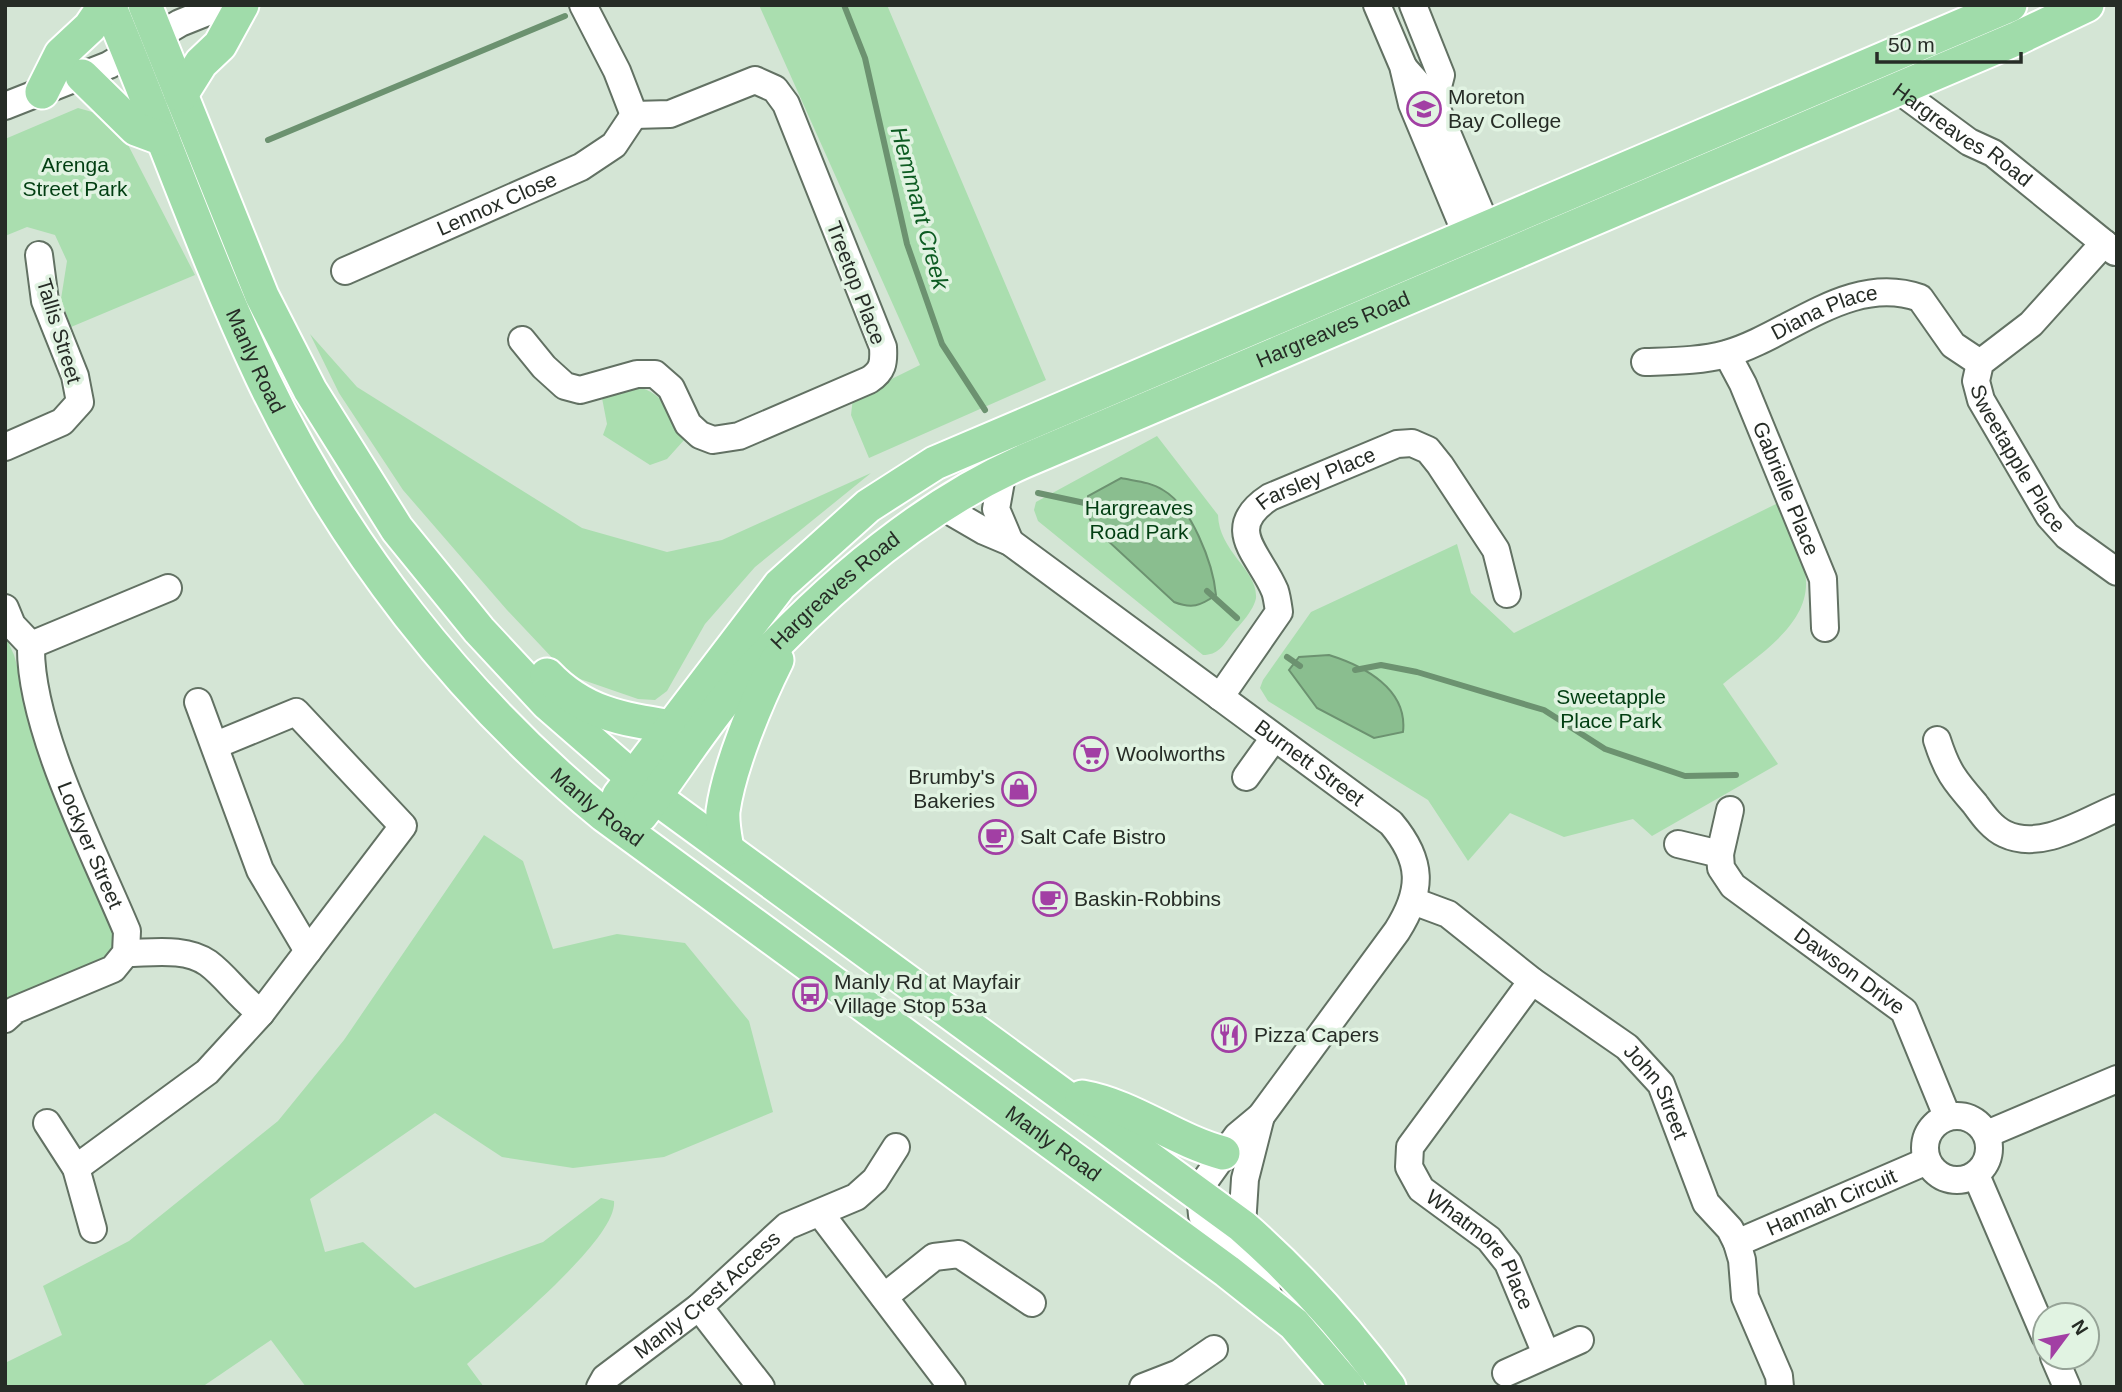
<svg xmlns="http://www.w3.org/2000/svg" width="2122" height="1392" viewBox="0 0 2122 1392" font-family="Arial,sans-serif">
<style>
.green{fill:#aadeaf}
.water{fill:#8abe8f;stroke:#6c9270;stroke-width:2}
.lines{fill:none;stroke-linecap:round;stroke-linejoin:round}
.stream{stroke:#6c9270;stroke-width:6}
.minor-casing{stroke:#627163;stroke-width:30}
.major-casing{stroke:#fff;stroke-width:37}
.minor{stroke:#fff;stroke-width:26}
.major{stroke:#a0dcaa;stroke-width:33}
.labels{text-anchor:middle;stroke-width:7;stroke-linejoin:round;paint-order:stroke}
.poi-label{font-size:21px;fill:#262c26;stroke:#e1f3e2;text-anchor:start}
.street-label{font-size:21px;fill:#262c26;stroke:#e1f3e2}
.park-label{font-size:21px;fill:#023e12;stroke:#e1f3e2}
.water-label{font-size:23px;font-style:italic;fill:#0d5c22;stroke:#e1f3e2}
</style>
<rect width="100%" height="100%" fill="#d4e5d5"/>
<path class="green" d="M 759,5 L 887,5 L 1046,380 L 869,458 L 851,415 L 853,398 L 920,365 Z
M 78,108 L 103,115 L 125,139 L 195,275 L 71,327 L 61,299 L 67,261 L 55,235 L 27,227 L 5,236 L 5,139 Z
M 310,334 L 357,387 L 582,528 L 667,552 L 722,540 L 871,473 L 755,567 L 705,624 L 667,691 L 655,700 L 638,699 L 580,679 L 558,664 L 507,610 L 403,490 L 339,393 Z
M 637,387 C 664,392 673,417 685,439 L 667,459 L 650,465 L 603,435 L 607,424 L 602,398 Z
M 1157,436 L 1218,515 C 1219,552 1258,570 1256,598 C 1254,610 1240,625 1232,634 C 1223,646 1218,655 1203,655 L 1038,521 L 1034,510 L 1036,502 Z
M 1778,503 C 1787,524 1798,546 1804,568 C 1818,622 1757,655 1723,684 L 1778,764 L 1652,836 L 1633,819 L 1564,837 L 1510,813 L 1468,861 L 1428,800 L 1268,701 L 1260,688 L 1263,680 L 1311,612 L 1457,544 L 1471,593 L 1514,633 Z
M 5,635 L 14,655 L 47,773 L 116,931 L 115,950 L 98,964 L 5,1002 Z
M 484,835 L 523,861 L 553,949 L 617,934 L 685,943 L 749,1021 L 773,1112 L 664,1157 L 573,1168 L 502,1157 L 435,1113 L 310,1199 L 325,1252 L 363,1242 L 415,1288 L 543,1242 L 601,1198 L 614,1201 C 618,1239 498,1336 467,1364 L 484,1387 L 306,1387 L 271,1340 L 202,1387 L 5,1387 L 5,1363 L 62,1335 L 43,1286 L 129,1241 L 278,1121 L 344,1040 Z"/>
<path class="water" d="M 1121,478 C 1135,481 1151,482 1163,490 C 1191,506 1213,563 1216,595 C 1200,606 1192,609 1174,602 L 1093,527 L 1087,512 L 1088,496 Z
M 1329,655 C 1364,666 1408,689 1403,732 L 1374,738 L 1317,708 L 1289,670 L 1299,657 Z"/>
<g class="lines">
<path class="stream" d="M 844,5 L 865,58 L 907,244 L 942,344 L 985,410
M 268,140 L 565,16
M 1038,493 L 1094,505
M 1207,591 L 1237,618
M 1287,657 L 1300,666
M 1355,670 L 1381,665 L 1417,672 L 1544,710 L 1605,749 L 1685,776 L 1736,775"/>
<g class="minor-casing">
<g id="minor">
<path d="M 1377,5 L 1403,66 L 1412,104 L 1474,253"/>
<path d="M 1413,5 L 1441,75 L 1434,102"/>
<path d="M 1404,68 L 1434,102 L 1494,244"/>
<path id="s1" d="M 1897,89 L 1969,142 L 1993,153 L 2115,252"/>
<path d="M 5,106 L 109,65 L 180,23 L 225,5"/>
<path id="s2" d="M 2104,243 L 2031,324 L 1980,363 L 1976,381 L 1981,400 L 2049,516 L 2067,536 L 2117,572"/>
<path id="s3" d="M 345,271 L 581,167 L 614,145 L 634,115"/>
<path d="M 522,340 L 544,367 L 565,386 L 580,390 L 637,374 L 655,374 L 671,388 L 688,424 L 700,435 L 713,440 L 739,436 L 869,380 C 883,371 884,363 883,347 L 786,104 L 775,89 L 755,80 L 670,114 L 634,115 L 617,71 L 583,5"/>
<path id="s4" d="M 1727,354 L 1743,384 L 1823,579 L 1825,628"/>
<path id="s5" d="M 1645,362 C 1672,361 1701,361 1726,354 C 1789,336 1850,273 1920,298 L 1953,345 L 1980,363"/>
<path d="M 5,447 L 62,422 L 80,402 L 75,376 L 45,301 L 39,255"/>
<path d="M 1003,470 L 996,509 L 1010,542"/>
<path id="s6" d="M 941,506 L 984,531 L 1010,542 L 1391,823 C 1423,861 1423,890 1397,931 L 1261,1116 L 1237,1136 L 1204,1182 L 1200,1194 L 1202,1215 L 1263,1273 L 1270,1304"/>
<path id="s7" d="M 5,608 L 12,625 L 31,645 C 29,727 95,854 127,931 L 126,953 L 113,969 L 15,1010 L 5,1019"/>
<path d="M 31,645 L 168,588"/>
<path id="s8" d="M 1220,697 L 1279,612 C 1278,605 1277,597 1275,591 C 1260,554 1221,529 1270,497 L 1397,444 L 1412,443 L 1428,450 L 1440,465 L 1496,550 L 1507,594"/>
<path d="M 198,702 L 260,870 L 308,951"/>
<path d="M 1937,740 C 1947,771 1954,780 1975,804 C 1983,815 1992,828 2005,834 C 2041,851 2084,822 2117,808"/>
<path d="M 1246,777 L 1274,738"/>
<path d="M 1678,844 L 1720,854 L 1730,810"/>
<path id="s9" d="M 1720,854 L 1721,868 L 1733,886 L 1904,1011 L 1947,1116"/>
<path id="s10" d="M 1413,901 L 1448,914 L 1532,981 L 1627,1047 L 1661,1084 L 1706,1203 L 1730,1229 L 1737,1243 L 1742,1260 L 1745,1297 L 1779,1376 L 1780,1387"/>
<path d="M 126,953 C 152,953 185,947 208,963 C 227,977 240,998 261,1013"/>
<path id="s11" d="M 1532,981 L 1410,1147 L 1409,1167 L 1421,1189 L 1489,1239 L 1508,1263 L 1546,1354"/>
<circle cx="1957" cy="1148" r="32"/>
<path d="M 47,1123 L 76,1168 L 93,1229"/>
<path d="M 1987,1134 L 2117,1079"/>
<path d="M 76,1168 L 207,1072 L 261,1013 L 403,826 L 296,712 L 216,745"/>
<path d="M 1976,1175 L 2045,1336"/>
<path d="M 820,1213 L 952,1387"/>
<path d="M 1242,1226 L 1245,1179 L 1261,1116"/>
<path id="s12" d="M 1737,1243 L 1927,1161"/>
<path d="M 884,1297 L 934,1257 L 959,1254 L 1032,1303"/>
<path d="M 699,1307 L 761,1387"/>
<path d="M 2054,1357 L 2067,1387"/>
<path d="M 1506,1373 L 1580,1340"/>
<path id="s13" d="M 600,1387 L 605,1378 L 699,1307 L 787,1226 L 856,1197 L 875,1180 L 896,1147"/>
<path d="M 1143,1387 L 1179,1373 L 1214,1349"/>
</g>
</g>
<g class="major-casing">
<g id="major">
<path id="s14" d="M 109,5 C 161,128 205,256 262,377 C 342,545 460,697 604,815 L 1227,1271 L 1294,1324 L 1348,1387"/>
<path d="M 145,5 L 262,296 L 310,390 L 397,529 L 479,630 L 547,703 L 655,797 L 1242,1226 C 1298,1275 1345,1327 1389,1387"/>
<path d="M 82,76 L 136,129 L 163,139"/>
<path d="M 42,92 L 61,54 L 90,27 L 105,5"/>
<path d="M 181,95 L 201,63 L 220,45 L 242,5"/>
<path d="M 547,675 C 583,713 622,719 672,727"/>
<path d="M 619,796 L 780,585 L 868,506 L 935,463 L 2010,5"/>
<path id="s15" d="M 641,815 C 673,774 701,727 736,687 C 816,598 912,511 1022,462 L 2018,38 L 2087,5"/>
<path d="M 727,849 C 725,837 722,824 723,811 C 729,767 757,700 777,660"/>
<path d="M 1082,1097 C 1133,1106 1174,1140 1223,1153"/>
</g>
</g>
<use href="#minor" class="minor"/>
<use href="#major" class="major"/>
</g>
<defs>
<g id="school-ring" transform="scale(1.75)"><circle r="9.5" fill="#e1f3e2" stroke="#a23fa4" stroke-width="1.5"/><path d="M0-5L7-2L0 1L-7-2ZM-4 1L0 2.5L4 1V4Q0 6-4 4Z" fill="#a23fa4"/></g>
<g id="supermarket-ring" transform="scale(1.75)"><circle r="9.5" fill="#e1f3e2" stroke="#a23fa4" stroke-width="1.5"/><path d="M-6-5.5h2.5l.6 2H6L4.5 2H-2.5L-4.4-4H-6ZM-1.5 3.2a1.3 1.3 0 1 0 .1 0ZM3 3.2a1.3 1.3 0 1 0 .1 0Z" fill="#a23fa4"/></g>
<g id="shop-ring" transform="scale(1.75)"><circle r="9.5" fill="#e1f3e2" stroke="#a23fa4" stroke-width="1.5"/><path d="M-5-2.5h2.3a2.7 3.5 0 0 1 5.4 0H5L5.5 6h-11ZM-1.5-2.5h3a1.5 2.3 0 0 0-3 0Z" fill="#a23fa4"/></g>
<g id="cafe-ring" transform="scale(1.75)"><circle r="9.5" fill="#e1f3e2" stroke="#a23fa4" stroke-width="1.5"/><path d="M-5.5-4.5H6V0H3Q3 3.5 0 3.5H-2.5Q-5.5 3.5-5.5 0ZM3-3.2v2h1.7v-2ZM-6 4.5H4V6H-6Z" fill="#a23fa4"/></g>
<g id="bus-ring" transform="scale(1.75)"><circle r="9.5" fill="#e1f3e2" stroke="#a23fa4" stroke-width="1.5"/><path d="M-5-6H5V4H4V6H2V4H-2V6H-4V4H-5ZM-3.5-4V0h7V-4ZM-3.5 1.2v1.5H-2V1.2ZM2 1.2v1.5H3.5V1.2Z" fill="#a23fa4"/></g>
<g id="restaurant-ring" transform="scale(1.75)"><circle r="9.5" fill="#e1f3e2" stroke="#a23fa4" stroke-width="1.5"/><path d="M-5-6h1v4h1v-4h1v4h1v-4h1v5L-1.5 .5V6h-2V.5L-5-1ZM5-6V6H3V1.5H1.5Q1.5-4 5-6Z" fill="#a23fa4"/></g>
</defs>
<g fill-rule="evenodd">
<use href="#school-ring" x="1424" y="109"/>
<use href="#supermarket-ring" x="1091" y="754"/>
<use href="#shop-ring" x="1019" y="789"/>
<use href="#cafe-ring" x="996" y="837"/>
<use href="#cafe-ring" x="1050" y="899"/>
<use href="#bus-ring" x="810" y="994"/>
<use href="#restaurant-ring" x="1229" y="1035"/>
</g>
<g class="labels">
<g class="poi-label">
<text x="1448" y="104">Moreton<tspan x="1448" dy="24">Bay College</tspan></text>
<text x="1116" y="761">Woolworths</text>
<text x="995" y="784" text-anchor="end">Brumby's<tspan x="995" dy="24">Bakeries</tspan></text>
<text x="1020" y="844">Salt Cafe Bistro</text>
<text x="1074" y="906">Baskin-Robbins</text>
<text x="834" y="989">Manly Rd at Mayfair<tspan x="834" dy="24">Village Stop 53a</tspan></text>
<text x="1254" y="1042">Pizza Capers</text>
</g>
<g class="street-label">
<text dy="7" stroke="none"><textPath href="#s1" startOffset="80">Hargreaves Road</textPath></text>
<text dy="7" stroke="none"><textPath href="#s3" startOffset="166">Lennox Close</textPath></text>
<text transform="translate(856 283) rotate(69)" y="7">Treetop Place</text>
<text dy="7" stroke="none"><textPath href="#s5" startOffset="189">Diana Place</textPath></text>
<text dy="7" stroke="none"><textPath href="#s15" startOffset="864">Hargreaves Road</textPath></text>
<text transform="translate(59 331) rotate(73)" y="7">Tallis Street</text>
<text dy="7" stroke="none"><textPath href="#s14" startOffset="385">Manly Road</textPath></text>
<text dy="7" stroke="none"><textPath href="#s2" startOffset="280">Sweetapple Place</textPath></text>
<text dy="7" stroke="none"><textPath href="#s8" startOffset="285">Farsley Place</textPath></text>
<text dy="7" stroke="none"><textPath href="#s4" startOffset="147">Gabrielle Place</textPath></text>
<text dy="7" stroke="none"><textPath href="#s15" startOffset="298">Hargreaves Road</textPath></text>
<text dy="7" stroke="none"><textPath href="#s6" startOffset="450">Burnett Street</textPath></text>
<text dy="7" stroke="none"><textPath href="#s14" startOffset="952">Manly Road</textPath></text>
<text dy="7" stroke="none"><textPath href="#s7" startOffset="256">Lockyer Street</textPath></text>
<text dy="7" stroke="none"><textPath href="#s9" startOffset="180">Dawson Drive</textPath></text>
<text dy="7" stroke="none"><textPath href="#s10" startOffset="315">John Street</textPath></text>
<text dy="7" stroke="none"><textPath href="#s14" startOffset="1519">Manly Road</textPath></text>
<text dy="7" stroke="none"><textPath href="#s12" startOffset="103">Hannah Circuit</textPath></text>
<text dy="7" stroke="none"><textPath href="#s11" startOffset="338">Whatmore Place</textPath></text>
<text dy="7" stroke="none"><textPath href="#s13" startOffset="142">Manly Crest Access</textPath></text>
</g>
<g class="park-label">
<text x="75" y="172">Arenga<tspan x="75" dy="24">Street Park</tspan></text>
<text x="1139" y="515">Hargreaves<tspan x="1139" dy="24">Road Park</tspan></text>
<text x="1611" y="704">Sweetapple<tspan x="1611" dy="24">Place Park</tspan></text>
</g>
<g class="water-label">
<text transform="translate(920 208) rotate(75)" y="8">Hemmant Creek</text>
</g>
</g>
<rect width="2122" height="1392" fill="none" stroke="#262c26" stroke-width="14"/>
<g transform="translate(2066 1336) rotate(58)"><circle r="33" fill="#e1f3e2" stroke="#96a397" stroke-width="2"/>
<path d="M0-5L12 26L0 18L-12 26Z" fill="#a23fa4"/>
<text y="-10" font-size="19" font-weight="bold" text-anchor="middle" fill="#262c26">N</text>
</g>
<path d="M1877 52v10h144v-10" fill="none" stroke="#262c26" stroke-width="3.5"/>
<text x="1888" y="52" font-size="21" fill="#262c26" stroke="#e1f3e2" stroke-width="5" paint-order="stroke">50 m</text>
</svg>
